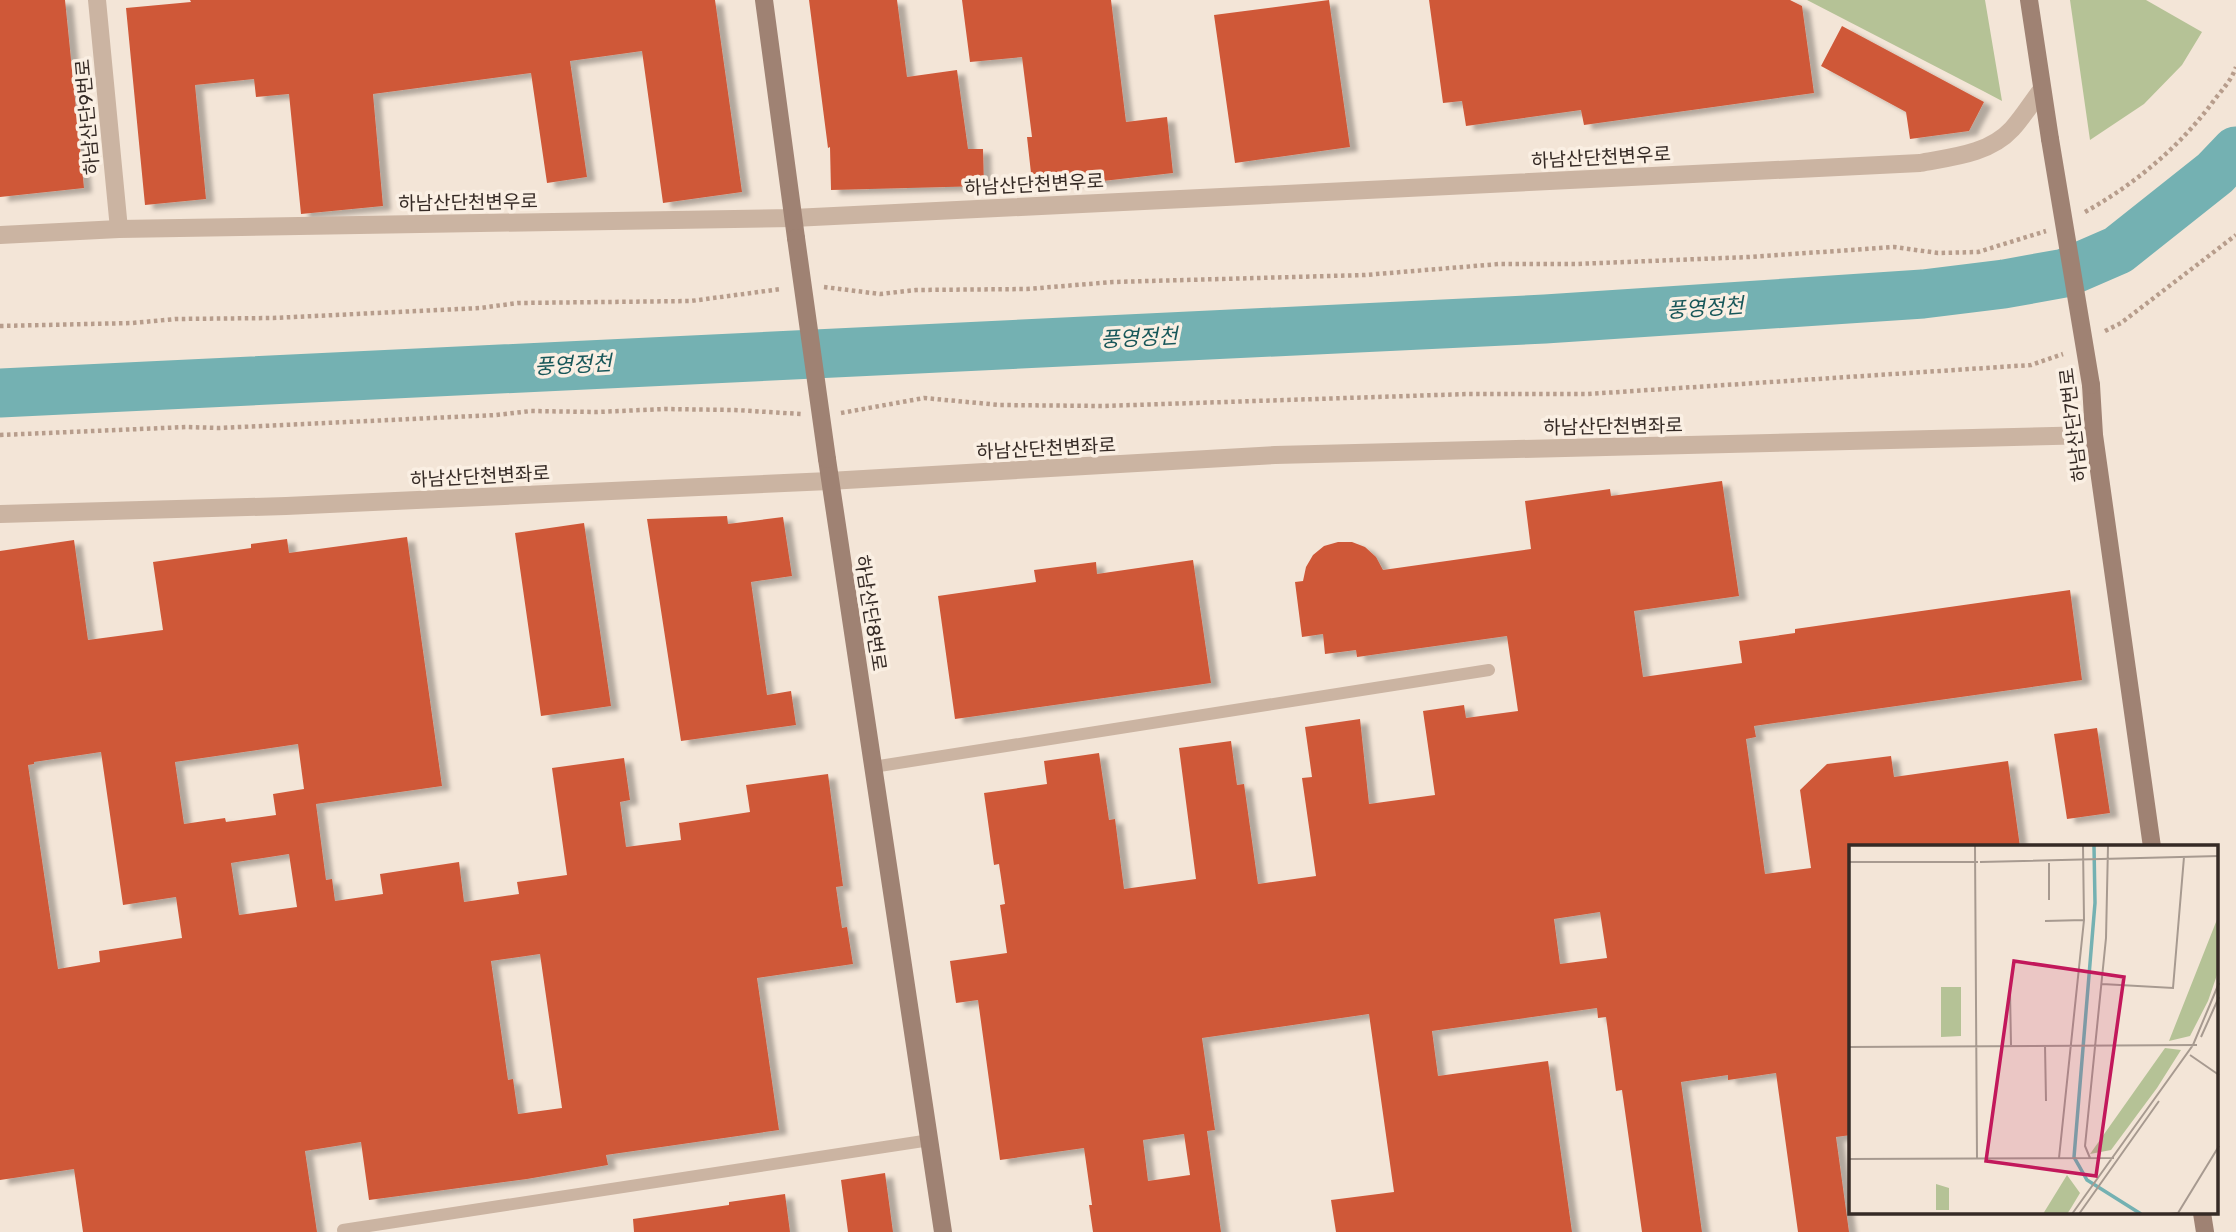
<svg xmlns="http://www.w3.org/2000/svg" width="2236" height="1232" viewBox="0 0 2236 1232" font-family="Rubik,'Noto Sans KR',sans-serif">
<style>
.green{fill:#b5c296}
.lines{fill:none;stroke-linecap:round;stroke-linejoin:round}
.river{stroke:#74b1b2;stroke-width:49}
.building{fill:#cf5839;fill-rule:evenodd;filter:url(#shadow)}
.path{stroke:#b79d8c;stroke-width:4.5;stroke-dasharray:3.5 3.5;stroke-linecap:butt}
.lane{stroke:#cbb4a2;stroke-width:12}
.street{stroke:#cbb4a2;stroke-width:18}
.secondary{stroke:#9f8273;stroke-width:18}
.secondary-bridge{stroke:#9f8273;stroke-width:18}
.labels{text-anchor:middle;stroke-width:7;stroke-linejoin:round;paint-order:stroke}
.street-label{font-size:19px;fill:#352a25;stroke:#faefe3}
.water-label{font-size:21px;font-style:italic;fill:#185759;stroke:#faefe3}
.inset-river{fill:none;stroke:#74b1b2;stroke-width:3.5}
.inset-road{fill:none;stroke:#a79a90;stroke-width:2}
.view{fill:#c2185b;fill-opacity:0.15;stroke:#c2185b;stroke-width:3.5}
.inset-edge{fill:none;stroke:#352a25;stroke-width:3.5}
</style>
<defs>
<filter id="shadow"><feDropShadow dx="8" dy="4.5" stdDeviation="2" flood-color="#0004"/></filter>
</defs>
<rect width="100%" height="100%" fill="#f3e5d7"/>
<path class="green" d="M 1807,0 L 1985,0 L 2002,101 L 1985,92 Z
M 2070,0 L 2146,0 L 2202,32 L 2182,65 L 2144,104 L 2090,140 Z"/>
<g class="lines">
<path class="river" d="M 0,393 L 1545,319 L 1923,294 L 2004,284 L 2065,273 L 2118,250 L 2215,173 L 2236,151"/>
</g>
<path class="building" d="M 0,0 L 65,0 L 84,188 L 0,197 Z
M 190,0 L 715,0 L 742,192 L 663,203 L 642,51 L 570,61 L 587,177 L 547,183 L 531,73 L 373,94 L 383,206 L 301,214 L 289,94 L 256,97 L 254,79 L 195,85 L 206,199 L 145,205 L 126,8 L 191,2 Z
M 809,0 L 897,0 L 907,77 L 957,70 L 968,149 L 983,149 L 984,186 L 831,190 L 830,147 L 828,148 Z
M 962,0 L 1111,0 L 1126,122 L 1167,117 L 1173,173 L 1094,182 L 1032,182 L 1027,137 L 1032,137 L 1022,57 L 970,62 Z
M 1329,0 L 1350,147 L 1235,163 L 1214,15 Z
M 1429,0 L 1790,0 L 1802,6 L 1814,93 L 1584,125 L 1581,110 L 1466,126 L 1462,101 L 1443,103 Z
M 1842,26 L 1984,102 L 1969,131 L 1910,139 L 1906,112 L 1821,66 Z
M 1722,481 L 1739,596 L 1634,611 L 1643,677 L 1742,663 L 1739,641 L 1795,633 L 1795,629 L 2070,590 L 2082,680 L 1754,726 L 1756,737 L 1746,739 L 1765,874 L 1811,868 L 1800,790 L 1827,764 L 1891,756 L 1894,777 L 2008,761 L 2020,847 L 1851,847 L 1851,1135 L 1836,1137 L 1849,1232 L 1798,1232 L 1776,1073 L 1728,1080 L 1728,1075 L 1681,1082 L 1702,1232 L 1642,1232 L 1622,1090 L 1616,1091 L 1606,1017 L 1598,1018 L 1597,1008 L 1432,1031 L 1438,1076 L 1548,1061 L 1572,1232 L 1336,1232 L 1331,1200 L 1394,1192 L 1369,1014 L 1202,1038 L 1215,1130 L 1207,1131 L 1221,1232 L 1093,1232 L 1089,1205 L 1092,1205 L 1084,1148 L 1000,1160 L 978,1000 L 956,1003 L 950,961 L 1007,953 L 1000,905 L 1005,904 L 999,864 L 994,865 L 984,793 L 1047,784 L 1044,761 L 1099,753 L 1109,820 L 1115,819 L 1124,889 L 1196,879 L 1179,748 L 1231,741 L 1237,785 L 1244,784 L 1258,884 L 1316,876 L 1302,778 L 1312,777 L 1305,727 L 1360,719 L 1369,804 L 1435,795 L 1423,711 L 1464,705 L 1466,718 L 1518,711 L 1507,636 L 1357,657 L 1356,650 L 1325,654 L 1323,634 L 1302,637 L 1295,582 L 1303,581 L 1306,567 L 1313,555 L 1324,546 L 1338,542 L 1352,542 L 1365,547 L 1376,557 L 1383,570 L 1531,549 L 1525,501 L 1610,489 L 1611,496 ZM 1600,912 L 1607,958 L 1560,964 L 1554,919 ZM 1184,1134 L 1190,1175 L 1148,1181 L 1143,1140 Z
M 727,516 L 728,524 L 783,517 L 792,576 L 751,582 L 767,695 L 791,691 L 796,725 L 681,741 L 647,519 Z
M 584,523 L 611,706 L 541,716 L 515,533 Z
M 407,537 L 442,786 L 316,804 L 326,880 L 332,879 L 335,901 L 383,894 L 380,874 L 459,862 L 464,902 L 519,894 L 517,882 L 567,875 L 552,768 L 624,758 L 630,800 L 620,802 L 626,847 L 681,840 L 679,823 L 750,812 L 746,785 L 828,774 L 843,886 L 836,887 L 842,928 L 847,927 L 853,964 L 757,978 L 779,1130 L 606,1155 L 608,1165 L 527,1179 L 369,1200 L 361,1142 L 305,1151 L 317,1232 L 83,1232 L 74,1169 L 0,1180 L 0,551 L 74,540 L 88,640 L 163,630 L 153,562 L 251,548 L 251,544 L 287,539 L 289,553 ZM 298,744 L 304,789 L 273,794 L 276,815 L 226,822 L 225,818 L 184,824 L 175,762 ZM 101,752 L 123,905 L 176,897 L 182,938 L 99,951 L 100,962 L 58,969 L 28,765 L 34,764 L 34,762 ZM 289,854 L 297,907 L 239,915 L 231,863 ZM 540,954 L 562,1108 L 518,1114 L 513,1079 L 508,1080 L 491,961 Z
M 1193,560 L 1211,683 L 955,719 L 938,596 L 1036,582 L 1034,570 L 1096,562 L 1097,574 Z
M 2097,728 L 2110,813 L 2067,819 L 2054,734 Z
M 885,1173 L 893,1232 L 848,1232 L 841,1180 Z
M 785,1194 L 790,1232 L 634,1232 L 633,1219 L 729,1205 L 729,1202 Z"/>
<g class="lines">
<path class="path" d="M 2085,212 C 2135,184 2181,146 2215,99 C 2223,89 2232,79 2236,67
M 824,287 L 880,294 L 916,290 L 1027,289 L 1113,282 L 1365,275 L 1499,264 L 1576,264 L 1749,257 L 1894,247 L 1938,253 L 1978,252 L 2046,231
M 0,326 L 132,323 L 176,319 L 273,318 L 480,308 L 518,303 L 691,301 L 781,289
M 2105,331 L 2121,323 L 2236,235
M 841,413 L 924,398 L 1000,405 L 1103,406 L 1468,394 L 1588,394 L 2031,365 L 2063,354
M 0,435 L 186,427 L 219,428 L 496,415 L 531,411 L 597,412 L 665,409 L 735,410 L 801,414"/>
<path class="lane" d="M 873,767 L 1489,670
M 343,1230 L 930,1140"/>
<path class="street" d="M 97,0 L 119,229
M 0,235 L 119,229 L 793,218 L 1920,163 C 1952,157 1989,154 2012,129 C 2023,117 2032,102 2042,89
M 0,514 L 286,506 L 829,481 L 1275,455 L 2094,435"/>
<path class="secondary" d="M 764,0 L 796,238
M 2029,0 L 2050,139
M 2091,385 L 2094,435 L 2152,847
M 827,459 L 943,1232
M 2202,1213 L 2205,1232"/>
<path class="secondary-bridge" d="M 2050,139 L 2091,385
M 796,238 L 827,459"/>
</g>
<g class="labels">
<g class="street-label">
<text transform="translate(87 117) rotate(-95)" y="7">하남산단9번로</text>
<text transform="translate(1601 157) rotate(-3)" y="7">하남산단천변우로</text>
<text transform="translate(1034 184) rotate(-3)" y="7">하남산단천변우로</text>
<text transform="translate(468 202) rotate(-1)" y="7">하남산단천변우로</text>
<text transform="translate(2073 425) rotate(-97)" y="7">하남산단7번로</text>
<text transform="translate(1613 426) rotate(-1)" y="7">하남산단천변좌로</text>
<text transform="translate(1046 448) rotate(-3)" y="7">하남산단천변좌로</text>
<text transform="translate(480 476) rotate(-3)" y="7">하남산단천변좌로</text>
<text transform="translate(871 613) rotate(81)" y="7">하남산단8번로</text>
</g>
<g class="water-label">
<text transform="translate(1705 308) rotate(-4)" y="7">풍영정천</text>
<text transform="translate(1139 338) rotate(-3)" y="7">풍영정천</text>
<text transform="translate(573 365) rotate(-3)" y="7">풍영정천</text>
</g>
</g>
<g transform="translate(1849 845)">
<rect width="369" height="369" fill="#f3e5d7"/>
<path d="M 369,72 L 369,127 L 359,156 L 341,191 L 320,196 ZM 112,142 L 112,191 L 92,192 L 92,142 ZM 316,203 L 332,205 L 308,243 L 262,305 L 241,309 ZM 218,330 L 231,348 L 222,363 L 218,369 L 194,369 ZM 87,339 L 100,343 L 100,365 L 87,365 Z" fill="#b5c296"/>
<path class="inset-river" d="M 245,1 L 246,58 L 225,312 L 238,335 L 292,369"/>
<path class="inset-road" d="M 126,1 L 128,313M 0,17 L 129,17M 131,17 L 370,11M 200,55 L 200,18M 196,76 L 235,75M 253,139 L 324,143 L 335,12M 161,147 L 162,200M 352,192 L 370,152M 196,200 L 197,256M 0,202 L 348,200M 341,210 L 370,230M 210,313 L 235,75 L 234,1M 241,313 L 236,301 L 257,93 L 259,1M 0,314 L 265,313M 223,369 L 344,200 L 370,138M 230,369 L 310,256M 320,369 L 329,368 L 370,301"/>
<path class="view" d="M 165,116 L 275,132 L 247,331 L 137,316 Z"/>
<rect width="369" height="369" class="inset-edge"/>
</g>
</svg>
